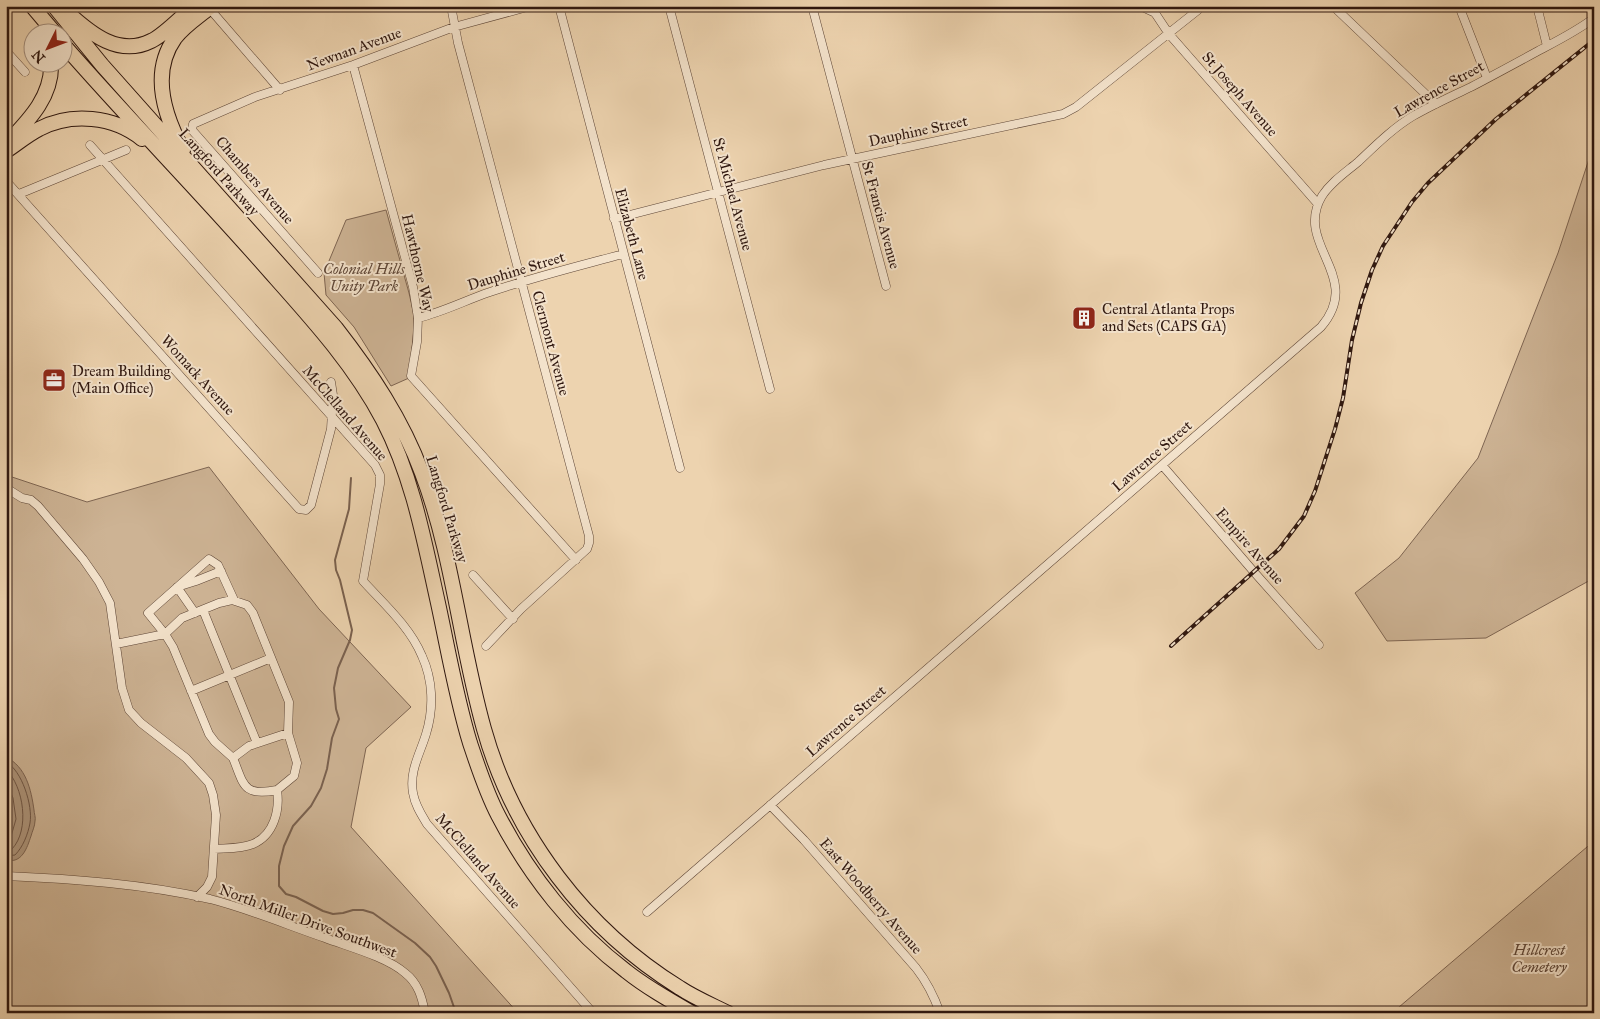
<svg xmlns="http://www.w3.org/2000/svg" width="1600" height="1019" viewBox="0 0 1600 1019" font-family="'IM FELL Great Primer',serif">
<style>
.green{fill:#cdb394;stroke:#7e6552}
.water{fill:#ac9379;stroke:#7a614f}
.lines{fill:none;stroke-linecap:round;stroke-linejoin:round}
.shore{stroke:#6e5544;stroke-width:1}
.stream{stroke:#7a614f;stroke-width:2}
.minor-casing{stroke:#5e4637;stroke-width:9}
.motorway-casing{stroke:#2f170f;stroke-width:16}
.minor{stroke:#f3e2cb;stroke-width:8}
.motorway{stroke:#edd3af;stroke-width:14}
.rail-casing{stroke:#2f170f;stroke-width:4}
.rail{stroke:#f3e2cb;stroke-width:2;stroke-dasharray:5.5;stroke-linecap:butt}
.labels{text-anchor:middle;stroke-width:4;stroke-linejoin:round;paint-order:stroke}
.street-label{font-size:15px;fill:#2f170f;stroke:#f3e2cb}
.park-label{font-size:15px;font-style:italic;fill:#5e4637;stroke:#f3e2cb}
.poi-label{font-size:15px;fill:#2f170f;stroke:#f3e2cb;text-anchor:start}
</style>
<rect width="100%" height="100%" fill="#edd3af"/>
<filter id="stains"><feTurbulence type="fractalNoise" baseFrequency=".004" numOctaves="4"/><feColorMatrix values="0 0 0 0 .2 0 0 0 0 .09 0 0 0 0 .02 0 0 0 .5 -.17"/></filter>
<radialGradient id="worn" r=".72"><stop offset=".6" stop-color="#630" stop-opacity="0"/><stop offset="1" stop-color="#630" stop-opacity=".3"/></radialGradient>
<path class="green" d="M 1594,144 L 1594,578 L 1486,638 L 1387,641 L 1355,593 L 1399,558 L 1478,458 L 1558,253 Z
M 386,210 L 409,293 L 414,315 L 414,328 L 409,378 L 391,386 L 354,327 L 326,295 L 324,273 L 346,220 Z
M 209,467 L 319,609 L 411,707 L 366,748 L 351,827 L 518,1013 L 6,1013 L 6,475 L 87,502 Z
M 1594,841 L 1594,1013 L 1392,1013 Z"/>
<path class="water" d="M 6,757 C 26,767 31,789 34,810 C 34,813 36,818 35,821 C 35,826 32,832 31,836 C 27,848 22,864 6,860 Z"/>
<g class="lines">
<path class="shore" d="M 6,762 C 22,770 33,806 30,823 C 28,834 23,847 15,855 L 6,856
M 6,769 C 24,787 30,830 12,849 L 6,849
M 6,781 L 13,798 L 16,819 L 10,840 L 6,842"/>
<path class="stream" d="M 351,478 L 349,509 L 335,560 L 336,570 L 340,580 L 352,630 L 350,640 L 338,668 L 334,688 L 336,709 L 339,719 L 332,738 L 327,769 L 321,788 L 311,806 L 293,826 L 284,846 L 279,866 L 279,886 L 286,894 L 296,897 L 323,911 L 333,914 L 343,913 L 353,910 L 363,910 L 373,913 L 415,943 L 430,957 L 436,966 L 449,993 L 456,1013"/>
<g class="minor-casing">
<path id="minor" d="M 451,6 L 458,43 L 589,536 L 589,543 L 587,549 L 521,609 L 486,646
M 559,6 L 680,468
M 669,6 L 770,389
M 812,6 L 886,286
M 1140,6 L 1155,13 L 1169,34 L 1318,204
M 1333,6 L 1436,104
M 1459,6 L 1487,78
M 1537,6 L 1547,46
M 209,8 L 280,90
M 6,51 L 25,72
M 353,65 L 413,287 L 418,318 L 417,342 L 411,376 L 576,560
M 90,145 L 375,465 L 380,475 L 380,484 L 363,581 C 384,604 410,627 422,656 C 433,680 434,708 426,734 C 420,754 409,771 413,793 C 415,805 421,814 427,824 L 593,1013
M 6,181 L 299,509 L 306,510 L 311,505 L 331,429 L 333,395 L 331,382
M 19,194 L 126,150
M 614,219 L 824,165 L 1063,114 L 1076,107 L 1198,10
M 318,273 L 192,130 L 193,124 L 255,97 L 353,65 L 454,27 L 531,6
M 418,318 C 443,312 466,300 490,292 C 534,277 579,266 623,254
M 1162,465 L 1254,572 L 1319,645
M 6,488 L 22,498 L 31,500 L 38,506 L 83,559 L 99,582 L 110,603 L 122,688 L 129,710 L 141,723 L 186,758 L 209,783 L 213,795 L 216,815 L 212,877 L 207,887 L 197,897
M 473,575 L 513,619
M 203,610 L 257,743
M 195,613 L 177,587 L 196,581 L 221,571
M 116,644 L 165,634 L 182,618 L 219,603 L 232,600 L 247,605 L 253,613 L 289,702 L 288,733 L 297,763 L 294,776 L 277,790 C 280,810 274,835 253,844 C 241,849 227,848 214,849
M 191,691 L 271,658
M 233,758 L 215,742 L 209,734 L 173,647 L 165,634 L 148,613 L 209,559 L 218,565 L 234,600
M 277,790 C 243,797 244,785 233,758 L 249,746 L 288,733
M 770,805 L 804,840 L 916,968 C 927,982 934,996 940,1013
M 6,876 C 74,879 144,884 210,899 C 249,909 287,925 325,938 C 349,947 387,957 405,973 C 418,983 422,997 425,1013
M 647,912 L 1321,327 C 1365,276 1293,245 1322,196 C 1331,182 1346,172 1358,162 C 1375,146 1393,128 1413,116 C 1432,105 1452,96 1471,87 C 1494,75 1516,63 1538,51 C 1557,41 1577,31 1594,18"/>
</g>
<g class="motorway-casing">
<path id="motorway" d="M 32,6 L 54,32
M 54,6 L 102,65 L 336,328 C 371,373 402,419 422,473 C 453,555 460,644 484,729 C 514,836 586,930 680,988 C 695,998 712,1005 728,1013
M 68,13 C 91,34 119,57 151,41 C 163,36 183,15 194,6
M 62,43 C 130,121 203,195 271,273 C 312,319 354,365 383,420 C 413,478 424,540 438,603 C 448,649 456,697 470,743 C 478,767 486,792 498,815 C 529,875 573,931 626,971 C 646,987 669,1000 692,1013
M 9,141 C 30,119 53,95 51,62
M 183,150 C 165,117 150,73 175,38 C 184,26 198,17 209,8
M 6,151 C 17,144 27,135 39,129 C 71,112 114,116 142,139"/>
</g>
<use href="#minor" class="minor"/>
<use href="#motorway" class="motorway"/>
<g class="rail-casing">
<path id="rail" d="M 1171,646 L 1279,549 L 1304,516 L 1315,491 L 1335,429 L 1343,398 L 1352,340 L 1361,303 L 1372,270 L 1383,246 L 1412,202 L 1428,183 L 1496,119 L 1594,40"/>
</g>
<use href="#rail" class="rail"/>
</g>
<defs>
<g id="building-square" transform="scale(1.25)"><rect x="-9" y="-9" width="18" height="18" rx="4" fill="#8f2418" stroke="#f3e2cb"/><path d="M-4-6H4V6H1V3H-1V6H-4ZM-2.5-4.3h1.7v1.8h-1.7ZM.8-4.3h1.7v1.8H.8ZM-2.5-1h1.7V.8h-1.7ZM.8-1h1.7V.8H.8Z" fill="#fff"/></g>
<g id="office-square" transform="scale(1.25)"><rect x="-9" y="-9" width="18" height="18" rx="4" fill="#8f2418" stroke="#f3e2cb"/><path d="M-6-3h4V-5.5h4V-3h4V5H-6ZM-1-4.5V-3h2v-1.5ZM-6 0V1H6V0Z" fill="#fff"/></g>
</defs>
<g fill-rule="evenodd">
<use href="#building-square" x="1084" y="318"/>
<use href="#office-square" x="54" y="380"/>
</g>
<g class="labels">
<g class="street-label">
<text transform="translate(354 49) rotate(-20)" y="5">Newnan Avenue</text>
<text transform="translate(1439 89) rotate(-29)" y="5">Lawrence Street</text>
<text transform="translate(1240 94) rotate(49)" y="5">St Joseph Avenue</text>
<text transform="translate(918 131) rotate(-12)" y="5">Dauphine Street</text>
<text transform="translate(219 172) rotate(48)" y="5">Langford Parkway</text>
<text transform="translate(255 180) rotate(49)" y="5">Chambers Avenue</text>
<text transform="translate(733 194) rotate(75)" y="5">St Michael Avenue</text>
<text transform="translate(881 215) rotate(75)" y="5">St Francis Avenue</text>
<text transform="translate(632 234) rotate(75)" y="5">Elizabeth Lane</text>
<text transform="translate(418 263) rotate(77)" y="5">Hawthorne Way</text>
<text transform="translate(516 271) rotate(-17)" y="5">Dauphine Street</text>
<text transform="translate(551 343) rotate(75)" y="5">Clermont Avenue</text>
<text transform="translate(198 375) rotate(48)" y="5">Womack Avenue</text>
<text transform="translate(345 413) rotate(49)" y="5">McClelland Avenue</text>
<text transform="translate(1152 456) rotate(-41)" y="5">Lawrence Street</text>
<text transform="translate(447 509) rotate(73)" y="5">Langford Parkway</text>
<text transform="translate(1250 546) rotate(49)" y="5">Empire Avenue</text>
<text transform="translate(846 721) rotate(-41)" y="5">Lawrence Street</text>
<text transform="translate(478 861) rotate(49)" y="5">McClelland Avenue</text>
<text transform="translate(871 896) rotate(49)" y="5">East Woodberry Avenue</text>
<text transform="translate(308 921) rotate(20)" y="5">North Miller Drive Southwest</text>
</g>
<g class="park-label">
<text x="364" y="274">Colonial Hills<tspan x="364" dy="17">Unity Park</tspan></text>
<text x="1539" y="955">Hillcrest<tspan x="1539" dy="17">Cemetery</tspan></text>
</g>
<g class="poi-label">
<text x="1102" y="314">Central Atlanta Props<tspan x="1102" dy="17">and Sets (CAPS GA)</tspan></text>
<text x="72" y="376">Dream Building<tspan x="72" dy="17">(Main Office)</tspan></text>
</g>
</g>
<rect width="1600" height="1019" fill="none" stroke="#edd3af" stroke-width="25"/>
<rect x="8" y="8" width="1585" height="1004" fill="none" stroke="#2f170f" stroke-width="2.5"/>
<rect x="12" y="12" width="1575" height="994" fill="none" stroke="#2f170f"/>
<g transform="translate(48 48) rotate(228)"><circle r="24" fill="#f3e2cb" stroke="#a59180"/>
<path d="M0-4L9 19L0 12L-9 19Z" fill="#8f2418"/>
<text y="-8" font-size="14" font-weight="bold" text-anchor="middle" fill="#2f170f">N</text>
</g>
<rect width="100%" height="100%" filter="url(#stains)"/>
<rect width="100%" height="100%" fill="url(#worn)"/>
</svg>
